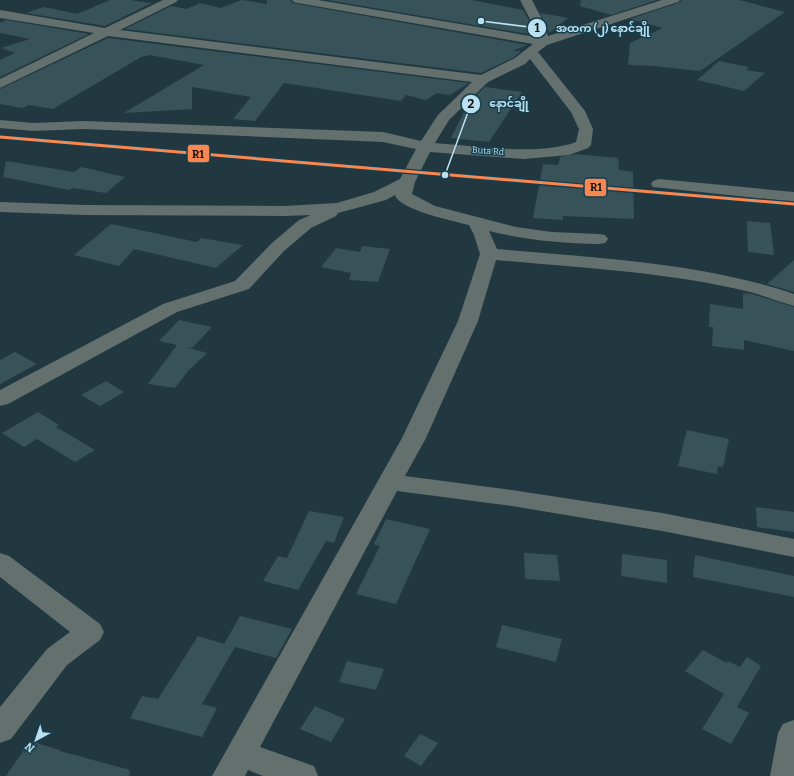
<svg xmlns="http://www.w3.org/2000/svg" width="794" height="776" viewBox="0 0 794 776" font-family="Bitter,'Noto Sans Myanmar',serif">
<style>
.building{fill:#385259}
.lines{fill:none;stroke-linecap:round;stroke-linejoin:round}
.street{fill:#63706d;fill-rule:evenodd}
.rail-1-casing{stroke:#153e4e;stroke-width:5.5}
.rail-1{stroke:#f88751;stroke-width:3}
.labels{text-anchor:middle;stroke-width:3;stroke-linejoin:round;paint-order:stroke}
.far-street-label{font-size:9px;fill:#bbe0ef;stroke:#153e4e}
.leader{fill:none;stroke:#bbe0ef;stroke-width:1.5}
.callout-dot{fill:#bbe0ef;stroke:#153e4e;stroke-width:1.5}
.mark-label{font-size:12px;text-anchor:middle;font-weight:bold;fill:#111}
.callout-label{font-size:11px;text-anchor:middle;font-weight:bold;fill:#bbe0ef;stroke:#153e4e;stroke-width:3;stroke-linejoin:round;paint-order:stroke}
.line-badge{stroke:#153e4e;stroke-width:1.5}
.pale-badge-label{font-size:11px;text-anchor:middle;font-weight:bold;fill:#111}
</style>
<rect width="100%" height="100%" fill="#223841"/>
<path class="building" d="M 110,0 L 130,0 L 152,3 L 105,26 L 26,13 L 44,7 L 77,14 Z
M 242,0 L 267,4 L 267,0 L 290,0 L 293,3 L 298,4 L 528,45 L 512,51 L 521,51 L 514,57 L 481,73 L 125,29 L 171,6 L 187,9 L 200,3 L 221,8 Z
M 327,0 L 472,0 L 523,10 L 531,24 L 534,35 Z
M 581,0 L 657,0 L 611,15 L 580,6 Z
M 682,0 L 739,0 L 785,12 L 700,71 L 654,66 L 628,65 L 630,43 L 663,28 L 630,19 L 678,3 Z
M 540,13 L 568,18 L 549,33 Z
M 6,20 L 89,34 L 0,77 L 0,60 L 15,53 L 1,48 L 30,39 L 0,33 L 0,23 Z
M 108,38 L 469,83 L 450,95 L 437,93 L 426,100 L 406,95 L 401,101 L 284,83 L 255,121 L 233,119 L 251,97 L 192,87 L 192,109 L 124,113 L 204,65 L 150,55 L 141,57 L 53,109 L 29,105 L 22,108 L 0,104 L 0,89 Z
M 719,61 L 749,67 L 746,70 L 765,73 L 744,91 L 697,80 Z
M 485,87 L 522,92 L 489,142 L 451,138 L 469,102 Z
M 575,154 L 618,158 L 619,170 L 633,172 L 634,219 L 563,216 L 563,220 L 533,218 L 543,164 L 558,165 L 560,157 Z
M 6,161 L 74,172 L 81,167 L 125,177 L 106,193 L 73,188 L 69,190 L 3,177 Z
M 747,221 L 770,223 L 774,255 L 748,252 Z
M 111,224 L 197,242 L 201,238 L 243,245 L 216,268 L 134,249 L 119,266 L 74,255 Z
M 362,246 L 390,249 L 378,282 L 349,280 L 351,273 L 321,267 L 336,248 L 360,252 Z
M 794,260 L 794,292 L 767,284 Z
M 743,293 L 752,294 L 794,307 L 794,351 L 744,340 L 744,350 L 712,346 L 713,327 L 709,327 L 710,304 L 743,309 Z
M 179,320 L 212,327 L 192,348 L 185,347 L 207,353 L 188,371 L 175,388 L 148,384 L 177,345 L 159,341 Z
M 15,352 L 37,364 L 0,384 L 0,360 Z
M 106,381 L 124,392 L 100,406 L 81,395 Z
M 38,412 L 59,425 L 56,427 L 95,450 L 75,462 L 37,439 L 24,447 L 2,433 Z
M 687,430 L 729,439 L 723,467 L 718,466 L 717,474 L 678,466 Z
M 756,507 L 794,512 L 794,532 L 757,527 Z
M 309,511 L 344,517 L 334,543 L 326,541 L 298,590 L 263,581 L 278,556 L 287,558 Z
M 386,519 L 430,529 L 396,604 L 356,594 L 380,546 L 374,544 Z
M 524,553 L 557,555 L 560,581 L 525,579 Z
M 622,554 L 667,560 L 667,583 L 621,576 Z
M 695,555 L 794,576 L 794,597 L 693,577 Z
M 240,616 L 292,629 L 276,658 L 235,647 L 202,704 L 217,708 L 202,737 L 130,718 L 142,696 L 158,699 L 198,636 L 224,644 Z
M 502,625 L 562,639 L 556,662 L 496,647 Z
M 703,650 L 727,663 L 728,661 L 740,667 L 747,657 L 761,666 L 737,707 L 749,713 L 731,744 L 702,729 L 724,694 L 685,671 Z
M 347,661 L 384,669 L 376,690 L 339,682 Z
M 315,706 L 345,719 L 331,742 L 300,729 Z
M 420,734 L 438,743 L 421,766 L 404,756 Z
M 30,741 L 60,750 L 60,751 L 130,770 L 129,776 L 6,776 Z"/>
<g class="lines">
<path class="street" d="M 163,0 L 178,0 L 176,2 L 120,30 L 481,75 L 515,58 L 533,44 L 298,3 L 294,2 L 292,0 L 318,0 L 536,37 L 532,23 L 520,0 L 532,0 L 544,23 L 548,36 L 662,0 L 680,0 L 678,2 L 547,45 L 538,52 L 585,111 L 593,129 L 591,145 L 588,148 L 569,155 L 524,159 L 430,152 L 415,182 L 412,194 L 435,206 L 516,227 L 552,232 L 599,234 L 605,235 L 608,239 L 605,243 L 599,244 C 561,243 526,240 489,231 L 497,249 C 596,258 699,262 794,294 L 794,306 C 779,302 765,296 750,292 C 668,272 581,268 496,260 L 478,321 L 426,438 L 405,476 L 512,490 L 662,513 L 794,539 L 794,557 L 662,531 L 512,506 L 397,491 L 260,747 L 314,766 L 318,776 L 263,776 L 248,770 L 245,776 L 212,776 L 402,438 L 458,321 L 480,254 L 474,235 L 469,225 C 454,221 399,210 395,195 L 386,200 L 338,213 L 336,216 L 311,228 L 284,251 L 249,289 L 177,312 L 8,404 L 0,406 L 0,390 L 163,304 L 235,281 L 272,243 L 299,220 L 311,215 L 284,216 L 85,215 L 0,212 L 0,202 L 85,205 L 284,206 L 337,203 L 374,192 L 400,179 L 416,149 L 383,142 L 84,129 L 33,131 L 0,128 L 0,120 L 33,123 L 84,121 L 383,132 L 421,141 L 438,115 L 472,82 L 108,36 L 0,88 L 0,79 L 94,33 L 0,18 L 0,10 L 105,28 ZM 530,59 L 571,112 L 579,129 L 576,142 C 538,156 476,146 435,143 L 449,120 L 488,82 L 525,64 Z
M 659,179 L 794,192 L 794,202 L 653,187 L 651,184 L 653,181 Z
M 0,553 L 9,556 L 100,624 L 104,632 L 100,640 L 67,665 L 11,739 L 0,743 L 0,707 L 47,649 L 70,632 L 0,577 Z
M 794,720 L 794,776 L 770,776 L 778,733 L 783,724 Z"/>
<g class="rail-1-casing">
<path id="rail-1" d="M 0,137 L 794,204"/>
</g>
<use href="#rail-1" class="rail-1"/>
</g>
<g class="labels">
<g class="far-street-label">
<text transform="translate(488 151) rotate(4)" y="3">Buta Rd</text>
</g>
</g>
<path class="leader" d="M481 21L537 28M445 175L471 104"/>
<g class="callout-dot">
<circle cx="481" cy="21" r="4"/>
<circle cx="445" cy="175" r="4"/>
<circle cx="537" cy="28" r="10"/>
<circle cx="471" cy="104" r="10"/>
</g>
<g class="mark-label">
<text x="537" y="32">1</text>
<text x="471" y="108">2</text>
</g>
<g class="callout-label">
<text x="603" y="32">အထက (၂) နောင်ချို</text>
<text x="509" y="107">နောင်ချို</text>
</g>
<g class="line-badge">
<rect x="187" y="144" width="23" height="19" rx="4" fill="#f88751"/>
<rect x="584" y="178" width="23" height="19" rx="4" fill="#f88751"/>
</g>
<g class="pale-badge-label">
<text x="198" y="158">R1</text>
<text x="596" y="191">R1</text>
</g>
<g transform="translate(36 740) rotate(220)" stroke="#153e4e" stroke-width="3" paint-order="stroke">
<path d="M0-3L7 15L0 10L-7 15Z" fill="#bbe0ef"/>
<text y="-6" font-size="11" font-weight="bold" text-anchor="middle" fill="#bbe0ef">N</text>
</g>
</svg>
